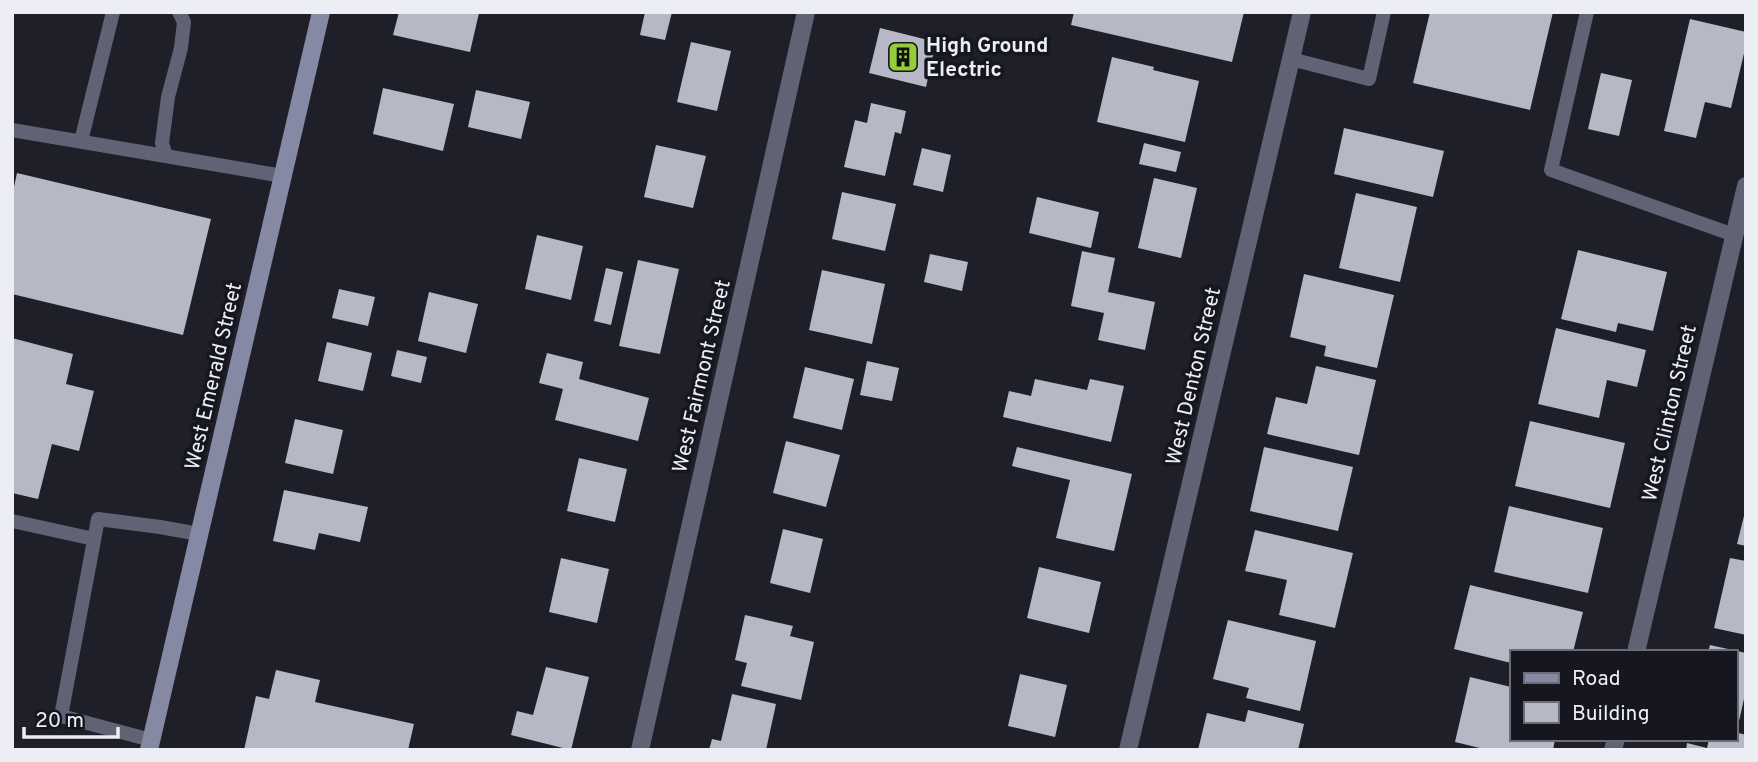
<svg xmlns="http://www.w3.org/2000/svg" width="1758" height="762" viewBox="0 0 1758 762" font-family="Overpass,sans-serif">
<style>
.building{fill:#b6b8c5}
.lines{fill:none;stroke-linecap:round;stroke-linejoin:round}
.lane{stroke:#616374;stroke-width:14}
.street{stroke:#616374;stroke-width:18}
.secondary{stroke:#8589a4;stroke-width:18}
.labels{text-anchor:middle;stroke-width:7;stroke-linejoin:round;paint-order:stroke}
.poi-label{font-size:21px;font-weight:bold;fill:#edeef5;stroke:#15161f;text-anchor:start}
.street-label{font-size:21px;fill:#edeef5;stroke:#15161f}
</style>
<rect width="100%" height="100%" fill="#1e1f29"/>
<path class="building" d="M 399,12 L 479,13 L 470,52 L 393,35 Z
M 645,12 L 672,12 L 665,40 L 640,35 Z
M 1074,12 L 1244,12 L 1232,62 L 1071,25 Z
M 1430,12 L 1553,12 L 1530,110 L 1413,83 Z
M 1690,19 L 1746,32 L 1746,45 L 1731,108 L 1705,102 L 1696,138 L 1664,131 Z
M 880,28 L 936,42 L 926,87 L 869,73 Z
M 691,42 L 731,51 L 717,111 L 677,102 Z
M 1112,57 L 1154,67 L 1153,70 L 1199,81 L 1185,142 L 1097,122 Z
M 1601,73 L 1632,80 L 1619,136 L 1588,129 Z
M 383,88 L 454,104 L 443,151 L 373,134 Z
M 476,90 L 530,102 L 521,139 L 468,127 Z
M 871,103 L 906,111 L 901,134 L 895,132 L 885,176 L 844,167 L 855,120 L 867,123 Z
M 1344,128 L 1444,151 L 1433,197 L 1334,174 Z
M 1144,143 L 1181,152 L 1176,172 L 1139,164 Z
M 656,145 L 706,156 L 693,208 L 644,197 Z
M 922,148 L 951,155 L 943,192 L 913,185 Z
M 17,173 L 211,219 L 183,335 L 12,294 L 12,187 L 14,187 Z
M 1154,178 L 1197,188 L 1181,258 L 1138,248 Z
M 842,192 L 896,204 L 885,251 L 832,239 Z
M 1356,193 L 1417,207 L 1400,282 L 1339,268 Z
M 1037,197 L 1099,212 L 1091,248 L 1029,233 Z
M 537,235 L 583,246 L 571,300 L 525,289 Z
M 1578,250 L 1667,272 L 1653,331 L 1618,323 L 1616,332 L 1561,319 Z
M 1082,251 L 1115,258 L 1108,292 L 1155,302 L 1145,350 L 1098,340 L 1104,313 L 1071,306 Z
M 930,254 L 968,262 L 962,291 L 924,282 Z
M 638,260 L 679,269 L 660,354 L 619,346 Z
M 606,268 L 623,272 L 611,325 L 594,321 Z
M 822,270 L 885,284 L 872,344 L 809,330 Z
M 1304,274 L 1394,295 L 1377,368 L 1324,356 L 1326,346 L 1290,337 Z
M 339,289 L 375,297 L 368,326 L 332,318 Z
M 429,292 L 478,304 L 466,353 L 418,341 Z
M 1556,328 L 1646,350 L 1637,387 L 1607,380 L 1599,418 L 1538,404 Z
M 12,338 L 73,354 L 66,384 L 94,391 L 79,451 L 52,444 L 38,499 L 12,493 Z
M 327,342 L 372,353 L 363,391 L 318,381 Z
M 397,350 L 427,357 L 421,383 L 391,376 Z
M 547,353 L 583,362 L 579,379 L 649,398 L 638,441 L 555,420 L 563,389 L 539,383 Z
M 867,361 L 899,368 L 892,401 L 860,395 Z
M 1316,366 L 1376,380 L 1359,455 L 1267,434 L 1276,397 L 1307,404 Z
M 805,367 L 854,379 L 842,430 L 793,418 Z
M 1035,379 L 1087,390 L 1090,379 L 1124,386 L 1111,442 L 1003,417 L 1009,391 L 1031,396 Z
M 295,419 L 343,430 L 333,474 L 285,463 Z
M 1530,421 L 1625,443 L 1610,508 L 1515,486 Z
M 786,441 L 840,455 L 826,507 L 773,493 Z
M 1017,447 L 1132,474 L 1114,551 L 1056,538 L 1070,480 L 1012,466 Z
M 1264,447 L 1353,467 L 1338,531 L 1250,511 Z
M 579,458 L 627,469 L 615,522 L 567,511 Z
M 284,490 L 368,507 L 360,542 L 319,533 L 315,550 L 273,541 Z
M 1509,506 L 1603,528 L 1588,593 L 1494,572 Z
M 1745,512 L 1746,512 L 1746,546 L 1737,544 Z
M 783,529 L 823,539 L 810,593 L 770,583 Z
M 1255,530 L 1353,553 L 1335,628 L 1279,615 L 1287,580 L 1245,571 Z
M 561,558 L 609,569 L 597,623 L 549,612 Z
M 1730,558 L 1746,561 L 1746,635 L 1714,628 Z
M 1039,567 L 1101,582 L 1089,633 L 1027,618 Z
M 1470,585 L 1583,612 L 1573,652 L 1511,652 L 1511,663 L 1454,649 Z
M 745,615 L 793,626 L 790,636 L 814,642 L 801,700 L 741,686 L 747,663 L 735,660 Z
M 1228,620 L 1316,641 L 1300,711 L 1246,698 L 1249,688 L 1213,679 Z
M 1710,645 L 1746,653 L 1746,690 L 1739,721 L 1735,720 L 1735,652 L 1708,652 Z
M 546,667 L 589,677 L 571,750 L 511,735 L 517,711 L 533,715 Z
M 276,670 L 320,680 L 315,702 L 414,724 L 408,750 L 244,750 L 256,696 L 269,699 Z
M 1020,674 L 1067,685 L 1055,737 L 1008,726 Z
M 1470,677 L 1511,687 L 1511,739 L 1555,739 L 1553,750 L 1488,750 L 1455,742 Z
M 732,694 L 776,704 L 766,750 L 709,750 L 712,739 L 721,741 Z
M 1248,710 L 1304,724 L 1298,750 L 1198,750 L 1207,713 L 1245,722 Z
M 1735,732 L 1746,735 L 1746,750 L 1686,750 L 1687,743 L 1707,748 L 1709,739 L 1735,739 Z"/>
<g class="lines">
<path class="lane" d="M 1587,12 L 1551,170 L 1734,235
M 1291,59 L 1369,79 L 1384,12
M 12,130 L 283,176
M 81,141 L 113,12
M 166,156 L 162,143 L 168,97 L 181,48 L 184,22 L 179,12
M 12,521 L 94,539
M 151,740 L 61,716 L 98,519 L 160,527 L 199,534"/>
<path class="street" d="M 1636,652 L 1746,186
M 640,750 L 806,12
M 1128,750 L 1302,12
M 1613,750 L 1616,739"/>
<path class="secondary" d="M 149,750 L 321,12"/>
</g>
<defs>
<g id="building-square" transform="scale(1.575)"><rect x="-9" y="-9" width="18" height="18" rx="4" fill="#95cc3b" stroke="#15161f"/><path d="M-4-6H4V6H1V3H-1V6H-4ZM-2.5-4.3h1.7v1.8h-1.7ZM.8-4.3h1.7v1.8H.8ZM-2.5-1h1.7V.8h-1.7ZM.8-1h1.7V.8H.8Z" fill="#111"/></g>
</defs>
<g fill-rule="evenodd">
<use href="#building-square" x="903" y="57"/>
</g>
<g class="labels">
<g class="poi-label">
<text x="926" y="52">High Ground<tspan x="926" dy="24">Electric</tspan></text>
</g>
<g class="street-label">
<text transform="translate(213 376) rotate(-77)" y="7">West Emerald Street</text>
<text transform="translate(701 376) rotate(-77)" y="7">West Fairmont Street</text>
<text transform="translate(1193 376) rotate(-77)" y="7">West Denton Street</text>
<text transform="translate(1669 413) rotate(-77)" y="7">West Clinton Street</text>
</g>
</g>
<rect width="1758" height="762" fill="none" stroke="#edeef5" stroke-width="28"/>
<rect x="1510" y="650" width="228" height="91" fill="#15161f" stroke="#6b6c75" stroke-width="2"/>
<rect x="1524" y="673" width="35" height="10" fill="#8589a4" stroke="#6b6c75" stroke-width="2"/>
<text x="1572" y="685" font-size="21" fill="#edeef5">Road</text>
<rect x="1524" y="702" width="35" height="21" fill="#b6b8c5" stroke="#6b6c75" stroke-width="2"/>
<text x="1572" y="720" font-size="21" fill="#edeef5">Building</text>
<path d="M24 727v10h94v-10" fill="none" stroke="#edeef5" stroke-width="3.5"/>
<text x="35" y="727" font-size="21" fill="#edeef5" stroke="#15161f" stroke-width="5" paint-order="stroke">20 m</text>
</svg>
